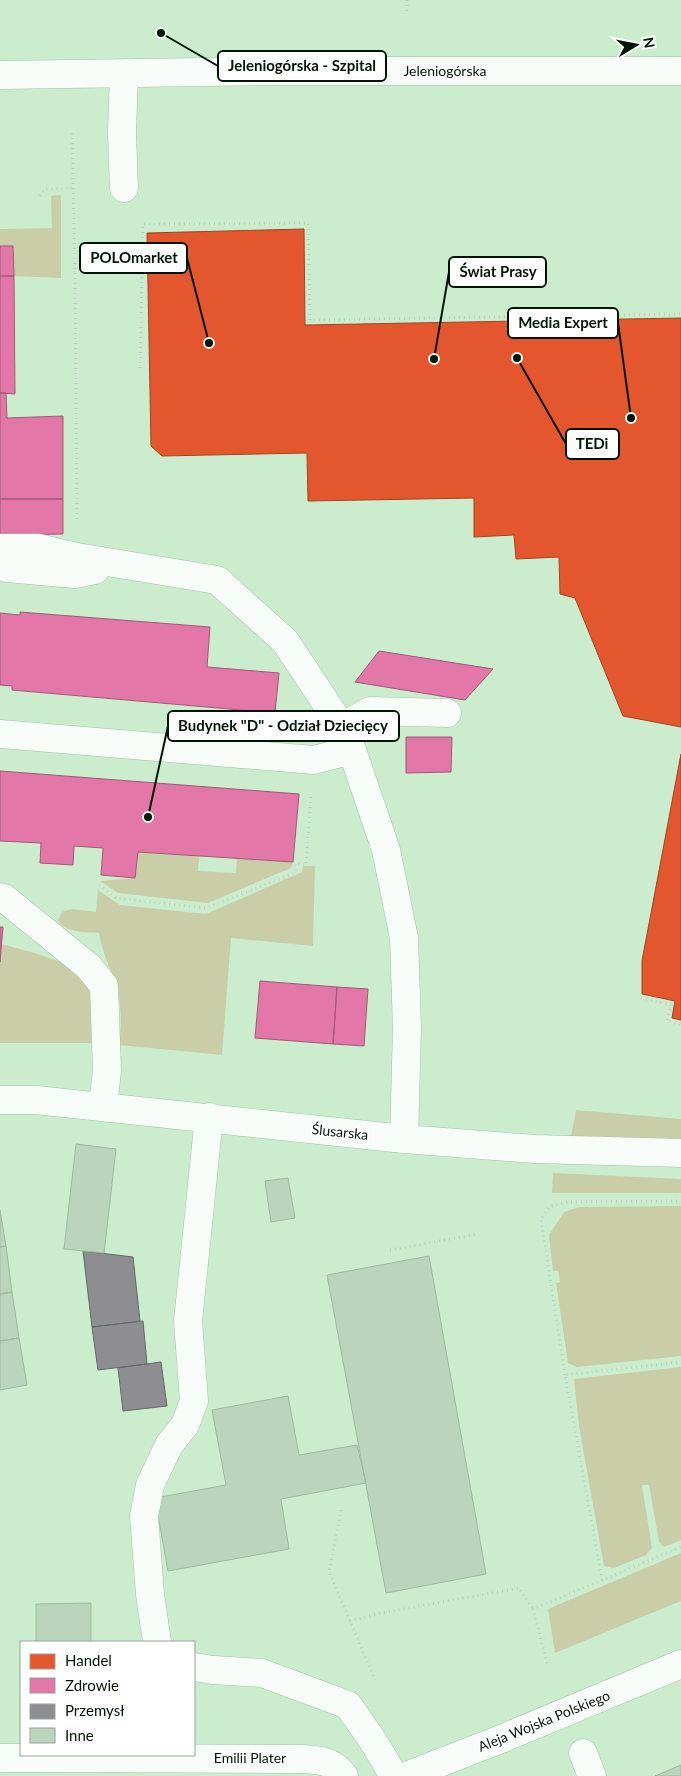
<svg xmlns="http://www.w3.org/2000/svg" width="681" height="1776" viewBox="0 0 681 1776" font-family="Lato,sans-serif">
<style>
.green{fill:#cacea8}
.shops{fill:#e4572e;stroke:#a04421}
.health{fill:#e377a8;stroke:#9f5a77}
.industry{fill:#8d8d92;stroke:#636967}
.building{fill:#b9d5bc;stroke:#9eb9a0}
.lines{fill:none;stroke-linecap:round;stroke-linejoin:round}
.minor-casing{stroke:#a6c2a9;stroke-width:29}
.path{stroke:#c3cdc4;stroke-width:3;stroke-dasharray:1 4;stroke-linecap:butt}
.minor{stroke:#f7fcf8;stroke-width:28}
.labels{text-anchor:middle;stroke-width:5;stroke-linejoin:round;paint-order:stroke}
.street-label{font-size:14px;fill:#001604;stroke:#fff}
.leader{fill:none;stroke:#001604;stroke-width:2}
.callout-dot{fill:#001604;stroke:#fff;stroke-width:2}
.callout{fill:#fff;stroke:#001604;stroke-width:2}
.callout-label{font-size:15px;text-anchor:middle;font-weight:bold;fill:#001604}
</style>
<rect width="100%" height="100%" fill="#cbedce"/>
<path class="green" d="M 61,195 L 61,278 L 14,276 L 13,247 L 0,246 L 0,229 L 52,228 L 51,196 Z
M 138,852 L 199,856 L 198,871 L 236,873 L 237,858 L 293,862 L 291,868 L 208,903 L 118,893 L 100,881 L 135,878 Z
M 303,866 L 315,866 L 313,946 L 231,938 L 222,1055 L 119,1045 C 121,1028 122,1010 118,994 C 114,973 102,955 99,933 C 86,932 64,933 58,920 L 62,912 L 71,909 L 96,912 L 98,890 L 120,905 L 206,914 L 302,872 Z
M 2,944 L 38,954 L 63,963 L 87,986 L 92,996 L 93,1043 L 0,1043 L 0,962 Z
M 576,1110 L 681,1119 L 681,1139 L 571,1136 Z
M 553,1173 L 681,1179 L 681,1193 L 552,1193 Z
M 681,1206 L 681,1356 L 577,1367 L 568,1363 L 556,1283 L 560,1282 L 558,1271 L 553,1271 L 549,1235 L 564,1212 L 579,1207 Z
M 681,1367 L 681,1540 L 664,1547 L 659,1542 L 649,1485 L 642,1485 L 652,1548 L 646,1555 L 614,1568 L 604,1566 L 579,1426 L 574,1379 Z
M 681,1553 L 681,1601 L 555,1653 L 548,1609 Z"/>
<path class="shops" d="M 304,229 L 305,325 L 681,318 L 681,727 L 623,716 L 575,598 L 560,594 L 559,557 L 516,559 L 514,535 L 474,537 L 474,498 L 308,501 L 307,453 L 162,456 L 151,446 L 147,233 Z
M 681,754 L 681,1020 L 672,1018 L 675,1001 L 642,994 L 642,961 Z"/>
<path class="health" d="M 0,246 L 13,246 L 14,276 L 0,276 Z
M 0,276 L 14,276 L 15,394 L 0,393 Z
M 0,393 L 6,393 L 7,418 L 63,416 L 63,499 L 0,499 Z
M 0,499 L 63,499 L 63,534 L 0,535 Z
M 20,612 L 210,627 L 207,667 L 279,673 L 275,713 L 12,690 L 12,686 L 0,685 L 0,613 L 20,615 Z
M 379,651 L 493,669 L 465,700 L 355,682 Z
M 406,737 L 452,737 L 451,772 L 406,773 Z
M 0,771 L 299,794 L 293,862 L 138,852 L 135,878 L 101,875 L 103,848 L 74,846 L 73,865 L 40,863 L 41,843 L 0,841 Z
M 0,927 L 3,927 L 0,962 Z
M 260,981 L 337,987 L 333,1044 L 255,1038 Z
M 337,987 L 368,989 L 364,1046 L 333,1044 Z"/>
<path class="industry" d="M 83,1251 L 133,1257 L 140,1321 L 92,1327 Z
M 143,1321 L 147,1364 L 98,1370 L 92,1327 Z
M 161,1362 L 167,1406 L 123,1411 L 118,1368 Z"/>
<path class="building" d="M 76,1144 L 116,1149 L 104,1253 L 64,1249 Z
M 288,1178 L 295,1218 L 271,1222 L 265,1181 Z
M 0,1210 L 6,1246 L 0,1247 Z
M 6,1246 L 12,1292 L 0,1294 L 0,1247 Z
M 429,1256 L 486,1574 L 386,1593 L 327,1275 Z
M 12,1292 L 19,1338 L 0,1341 L 0,1294 Z
M 19,1338 L 27,1385 L 0,1390 L 0,1341 Z
M 288,1396 L 299,1455 L 357,1445 L 366,1483 L 281,1499 L 289,1549 L 168,1571 L 155,1498 L 226,1485 L 212,1410 Z
M 91,1603 L 91,1642 L 36,1642 L 36,1604 Z
M 681,1765 L 681,1776 L 655,1776 Z"/>
<g class="lines">
<g class="minor-casing">
<path id="minor" d="M 0,75 L 279,71 L 681,71
M 124,188 L 122,133 L 124,74
M 0,548 L 39,548 L 77,557 L 217,580 L 285,641 L 342,727 L 352,750 L 386,850 L 404,938 L 407,1028 L 404,1139
M 7,568 L 75,574 L 95,570
M 342,727 L 370,711 L 447,713
M 0,734 L 314,760 L 352,750
M 0,897 L 4,898 L 89,967 L 104,986 L 107,1070 L 103,1107
M 0,1100 L 36,1100 L 404,1139 L 535,1149 L 681,1153
M 157,1642 L 150,1594 L 144,1516 L 150,1485 L 169,1445 L 185,1425 L 194,1401 L 188,1321 L 209,1117
M 194,1667 L 213,1670 L 262,1673 L 348,1705 L 373,1741 L 394,1776
M 583,1753 L 592,1776
M 0,1758 L 303,1759 C 320,1760 334,1761 344,1776
M 406,1776 L 501,1739 L 681,1664"/>
</g>
<path class="path" d="M 407,0 L 407,14
M 72,133 L 75,276 L 77,520
M 40,196 L 45,189 L 74,188
M 140,368 L 143,224 L 308,223 L 310,320 L 681,314
M 99,885 L 116,898 L 206,908 L 295,873 L 296,863 L 306,865 L 311,795
M 641,998 L 671,1005 L 667,1021 L 681,1024
M 390,1250 L 478,1234
M 565,1375 L 541,1219 L 549,1207 L 567,1202 L 681,1201
M 341,1510 L 329,1572 L 375,1680
M 602,1580 L 565,1375 L 681,1362
M 350,1621 L 381,1613 L 519,1588 L 533,1609
M 547,1663 L 533,1609 L 681,1547"/>
<use href="#minor" class="minor"/>
</g>
<g class="labels">
<g class="street-label">
<text x="445" y="76">Jeleniogórska</text>
<text transform="translate(340 1132) rotate(6)" y="5">Ślusarska</text>
<text transform="translate(544 1721) rotate(-22)" y="5">Aleja Wojska Polskiego</text>
<text x="250" y="1763">Emilii Plater</text>
</g>
</g>
<path class="leader" d="M161 33L218 66M209 343L187 258M434 359L449 272M631 418L618 323M517 358L566 444M148 817L168 726"/>
<g class="callout-dot">
<circle cx="161" cy="33" r="5"/>
<circle cx="209" cy="343" r="5"/>
<circle cx="434" cy="359" r="5"/>
<circle cx="631" cy="418" r="5"/>
<circle cx="517" cy="358" r="5"/>
<circle cx="148" cy="817" r="5"/>
</g>
<g class="callout">
<rect x="218" y="51" width="168" height="30" rx="5"/>
<rect x="80" y="243" width="107" height="30" rx="5"/>
<rect x="449" y="257" width="97" height="30" rx="5"/>
<rect x="508" y="308" width="110" height="30" rx="5"/>
<rect x="566" y="429" width="53" height="30" rx="5"/>
<rect x="168" y="711" width="231" height="30" rx="5"/>
</g>
<g class="callout-label">
<text x="302" y="71">Jeleniogórska - Szpital</text>
<text x="134" y="263">POLOmarket</text>
<text x="498" y="277">Świat Prasy</text>
<text x="563" y="328">Media Expert</text>
<text x="592" y="449">TEDi</text>
<text x="283" y="731">Budynek "D" - Odział Dziecięcy</text>
</g>
<rect x="20" y="1641" width="175" height="115" fill="#ffffff" stroke="#99a29b"/>
<rect x="30" y="1654" width="25" height="15" fill="#e4572e" stroke="#99a29b"/>
<text x="65" y="1666" font-size="15" fill="#001604">Handel</text>
<rect x="30" y="1678" width="25" height="15" fill="#e377a8" stroke="#99a29b"/>
<text x="65" y="1691" font-size="15" fill="#001604">Zdrowie</text>
<rect x="30" y="1704" width="25" height="15" fill="#8d8d92" stroke="#99a29b"/>
<text x="65" y="1716" font-size="15" fill="#001604">Przemysł</text>
<rect x="30" y="1728" width="25" height="15" fill="#b9d5bc" stroke="#99a29b"/>
<text x="65" y="1741" font-size="15" fill="#001604">Inne</text>
<g transform="translate(636 45) rotate(80)" stroke="#ffffff" stroke-width="4" paint-order="stroke">
<path d="M0-4L9 19L0 12L-9 19Z" fill="#001604"/>
<text y="-8" font-size="14" font-weight="bold" text-anchor="middle" fill="#001604">N</text>
</g>
</svg>
